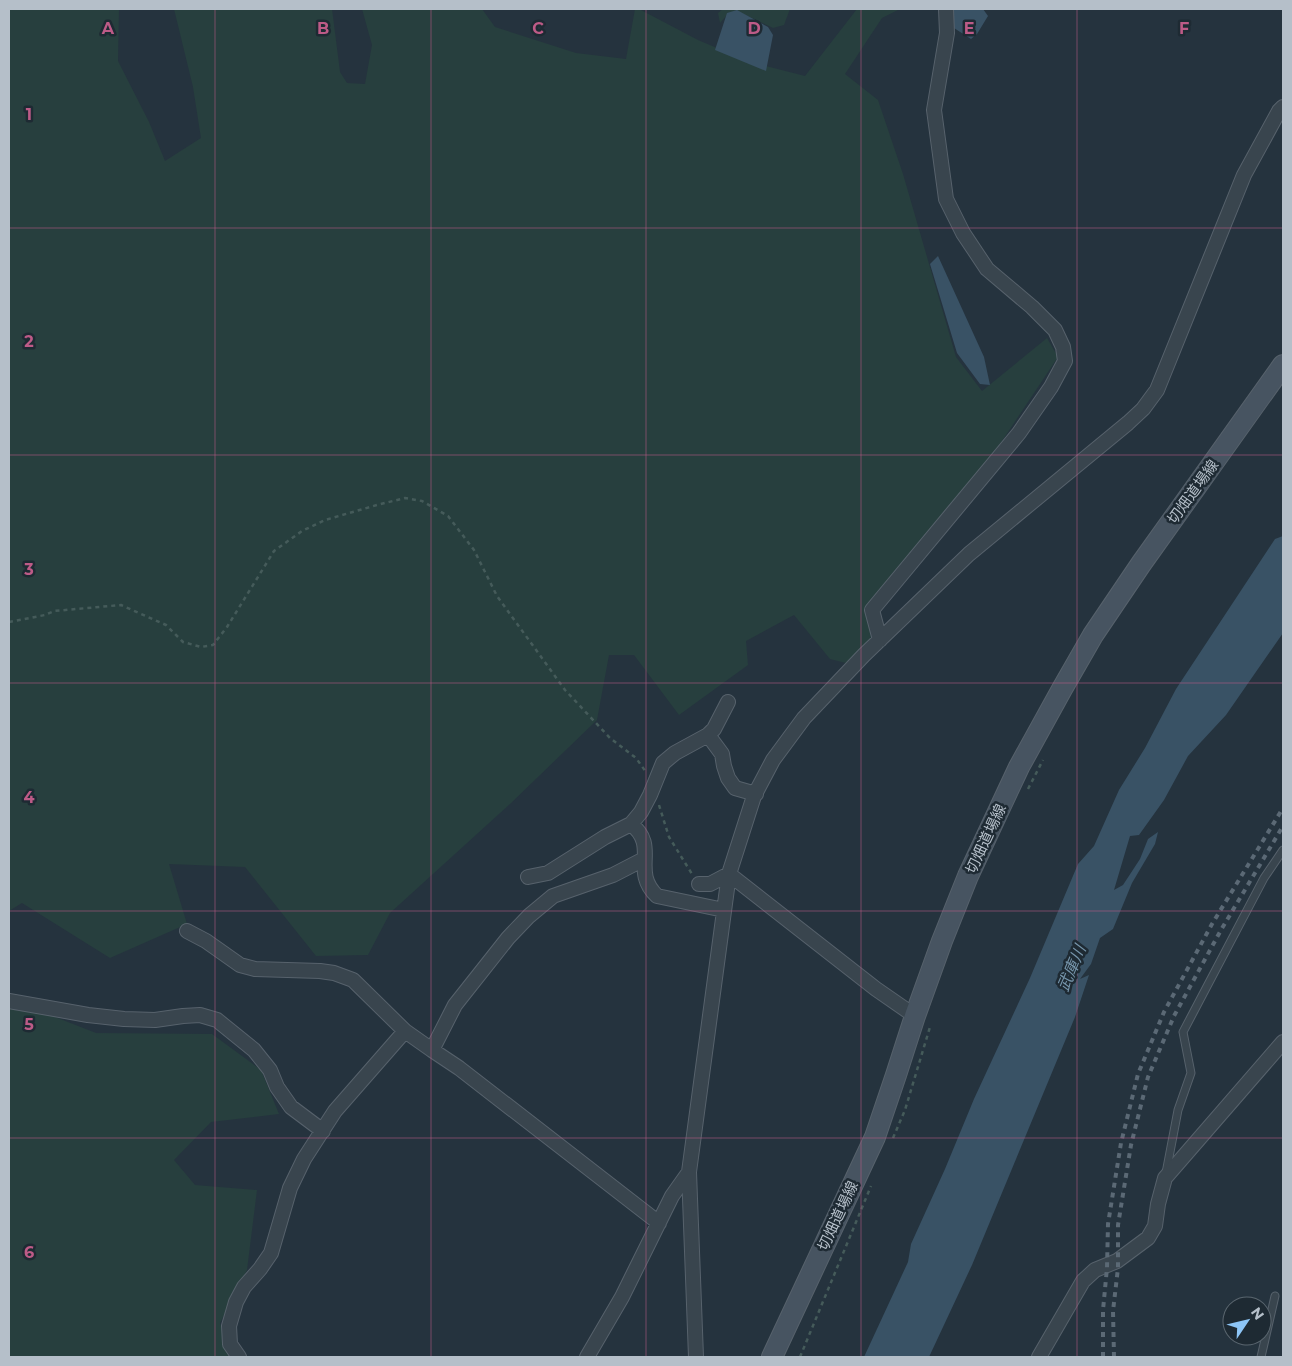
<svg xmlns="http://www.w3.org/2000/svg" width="1292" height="1366" viewBox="0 0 1292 1366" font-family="Montserrat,'Noto Sans JP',sans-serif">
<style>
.green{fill:#273f3e}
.water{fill:#395265}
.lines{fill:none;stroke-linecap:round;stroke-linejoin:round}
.service-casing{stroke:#57626c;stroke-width:9}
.minor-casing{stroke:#57626c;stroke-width:16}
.secondary-casing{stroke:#57626c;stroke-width:22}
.path{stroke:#455b5a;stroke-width:2.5;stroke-dasharray:4 4;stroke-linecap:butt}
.service{stroke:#39454e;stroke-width:7}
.minor{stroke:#39454e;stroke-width:14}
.secondary{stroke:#475461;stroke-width:20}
.rail{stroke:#5b6975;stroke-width:4;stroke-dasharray:5 5;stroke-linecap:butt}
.grid{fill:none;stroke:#bd5b87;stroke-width:1;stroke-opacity:0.55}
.labels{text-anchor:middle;stroke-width:5;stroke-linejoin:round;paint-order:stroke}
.street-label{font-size:15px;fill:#b5bfc9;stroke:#1e2a33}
.water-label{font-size:16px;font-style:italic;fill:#7695ab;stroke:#1e2a33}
.grid-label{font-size:16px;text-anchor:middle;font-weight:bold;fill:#bd5b87;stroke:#1e2a33;stroke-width:5;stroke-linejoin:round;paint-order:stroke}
</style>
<rect width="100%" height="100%" fill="#25333e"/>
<path class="green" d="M 9,9 L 119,9 L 118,61 L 149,122 L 165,161 L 201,138 L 193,87 L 174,9 L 332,9 L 340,72 L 347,83 L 365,84 L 372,45 L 362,9 L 482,9 L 495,27 L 576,53 L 626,59 L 635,9 L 639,9 L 698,40 L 750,62 L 805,76 L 857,9 L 900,9 L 882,18 L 845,74 L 878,100 L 903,174 L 956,357 L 982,391 L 1047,338 L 1058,357 L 994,453 L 867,607 L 871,638 L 846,663 L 830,659 L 794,615 L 746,641 L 748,665 L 679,715 L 634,655 L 609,655 L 597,720 L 510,804 L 390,913 L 368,955 L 316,956 L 245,867 L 169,864 L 187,924 L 110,958 L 22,903 L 9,911 Z
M 723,9 L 790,9 L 784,25 L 773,28 L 737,11 L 728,14 L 720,23 L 718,13 Z
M 9,999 L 96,1033 L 212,1034 L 261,1070 L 279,1114 L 211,1122 L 174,1160 L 195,1185 L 257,1190 L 247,1270 L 220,1323 L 230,1357 L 9,1357 Z"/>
<path class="water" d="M 953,9 L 983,9 L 988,16 L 977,34 L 971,39 L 954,28 Z
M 737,10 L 768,27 L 773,35 L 766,71 L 715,50 L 727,13 Z
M 938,256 L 984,357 L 990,385 L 980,384 L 957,353 L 930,264 Z
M 1283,536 L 1283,633 L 1226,715 L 1188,756 L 1164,800 L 1139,835 L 1130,836 L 1114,890 L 1123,885 L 1140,859 L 1148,839 L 1158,832 L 1155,844 L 1132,883 L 1113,929 L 1100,938 L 1091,964 L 1080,979 L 1089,975 L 1075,1017 L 972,1265 L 929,1357 L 864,1357 L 908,1262 L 911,1244 L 945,1169 L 974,1099 L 1030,978 L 1078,864 L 1094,846 L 1119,790 L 1145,748 L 1176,689 L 1275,539 Z"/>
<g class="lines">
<g class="service-casing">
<path id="service" d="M 1166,1173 L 1178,1110 L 1191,1073 L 1183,1032 L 1264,878 L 1283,850
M 1261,1357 L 1275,1296"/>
</g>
<g class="minor-casing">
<path id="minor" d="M 880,640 L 872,610 L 1019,433 L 1051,387 L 1065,361 L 1063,347 L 1055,330 L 1032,307 L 987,269 L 963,233 L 946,199 L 934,110 L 947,33 L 946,9
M 708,735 L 722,754 L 724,766 L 728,778 L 735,788 L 756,794
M 631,824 L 641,812 L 650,795 L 663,763 L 675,753 L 708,735 L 714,729 L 728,702
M 528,877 L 548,873 L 605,837 L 631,824 C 660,847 630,870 657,896 L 724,910
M 699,884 L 710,884 L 729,874 L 876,989 L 915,1016
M 187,931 L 206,941 L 240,965 L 255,969 L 320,971 L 334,973 L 353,980 L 405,1031 L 432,1050 L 459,1068 L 659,1223
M 9,1001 L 88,1015 L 124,1019 L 155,1020 L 183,1016 L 200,1015 L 217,1020 L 254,1050 L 270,1070 L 277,1087 L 291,1107 L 323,1131
M 432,1050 L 455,1005 L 508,938 L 529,916 L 553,896 L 613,875 L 644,859
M 239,1357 L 230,1344 L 229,1326 L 236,1302 L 244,1287 L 260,1269 L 271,1253 L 290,1188 L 304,1159 L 335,1111 L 405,1031
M 587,1357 L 622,1297 L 672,1196 L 689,1172
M 696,1357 L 689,1172 L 729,874 L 754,796 L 773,760 L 804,718 L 864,655 L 969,554 L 1128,423 L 1143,409 L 1157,390 L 1244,175 L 1279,111 L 1283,107
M 1039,1357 L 1083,1281 L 1095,1270 L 1117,1261 L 1148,1238 L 1155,1226 L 1158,1204 L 1165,1178 L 1283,1042"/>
</g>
<g class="secondary-casing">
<path id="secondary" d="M 772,1357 L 875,1137 L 896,1075 L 915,1016 L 942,941 L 968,876 L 1019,767 L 1062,689 L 1093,635 L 1141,564 L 1283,365"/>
</g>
<path class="path" d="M 9,622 L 45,615 L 54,611 L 121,605 L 166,625 L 183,642 L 201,647 L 213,645 L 227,627 L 274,551 L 302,531 L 325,520 L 377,505 L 405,498 L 422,501 L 448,516 L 474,550 L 497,596 L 565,690 L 610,738 L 636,758 L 646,772
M 1028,789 L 1043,760
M 659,805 L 669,837 L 692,874
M 893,1138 L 905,1110 L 930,1027
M 800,1357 L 871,1186"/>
<use href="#service" class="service"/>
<use href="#minor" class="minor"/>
<use href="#secondary" class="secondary"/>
<path class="rail" d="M 1103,1357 L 1103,1310 L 1107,1268 L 1108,1224 L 1121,1143 L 1138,1074 L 1164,1012 L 1212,924 L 1283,808
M 1114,1357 L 1113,1311 L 1118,1268 L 1118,1225 L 1131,1145 L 1148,1077 L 1174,1016 L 1221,930 L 1283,826"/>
</g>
<path class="grid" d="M 215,9 L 215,1357M 431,9 L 431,1357M 646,9 L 646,1357M 861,9 L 861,1357M 1077,9 L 1077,1357M 9,228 L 1283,228M 9,455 L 1283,455M 9,683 L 1283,683M 9,911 L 1283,911M 9,1138 L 1283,1138"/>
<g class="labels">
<g class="street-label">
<text transform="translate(1193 492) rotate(-54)" y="5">切畑道場線</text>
<text transform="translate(986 839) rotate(-65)" y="5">切畑道場線</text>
<text transform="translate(838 1216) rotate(-65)" y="5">切畑道場線</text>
</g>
<g class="water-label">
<text transform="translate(1071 968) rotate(-67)" y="6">武庫川</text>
</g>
</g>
<g class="grid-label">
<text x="108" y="34">A</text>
<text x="323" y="34">B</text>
<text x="538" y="34">C</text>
<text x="754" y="34">D</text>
<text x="969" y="34">E</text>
<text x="1184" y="34">F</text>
<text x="29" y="120">1</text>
<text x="29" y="347">2</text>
<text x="29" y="575">3</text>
<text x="29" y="803">4</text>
<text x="29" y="1030">5</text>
<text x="29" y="1258">6</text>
</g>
<rect width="1292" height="1366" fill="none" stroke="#b5bfc9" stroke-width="20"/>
<g transform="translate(1247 1321) rotate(55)"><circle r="24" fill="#1e2a33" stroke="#5a666f"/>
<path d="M0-4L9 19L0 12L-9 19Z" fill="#8dc5f6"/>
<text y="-8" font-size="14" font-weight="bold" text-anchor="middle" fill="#b5bfc9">N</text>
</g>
</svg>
